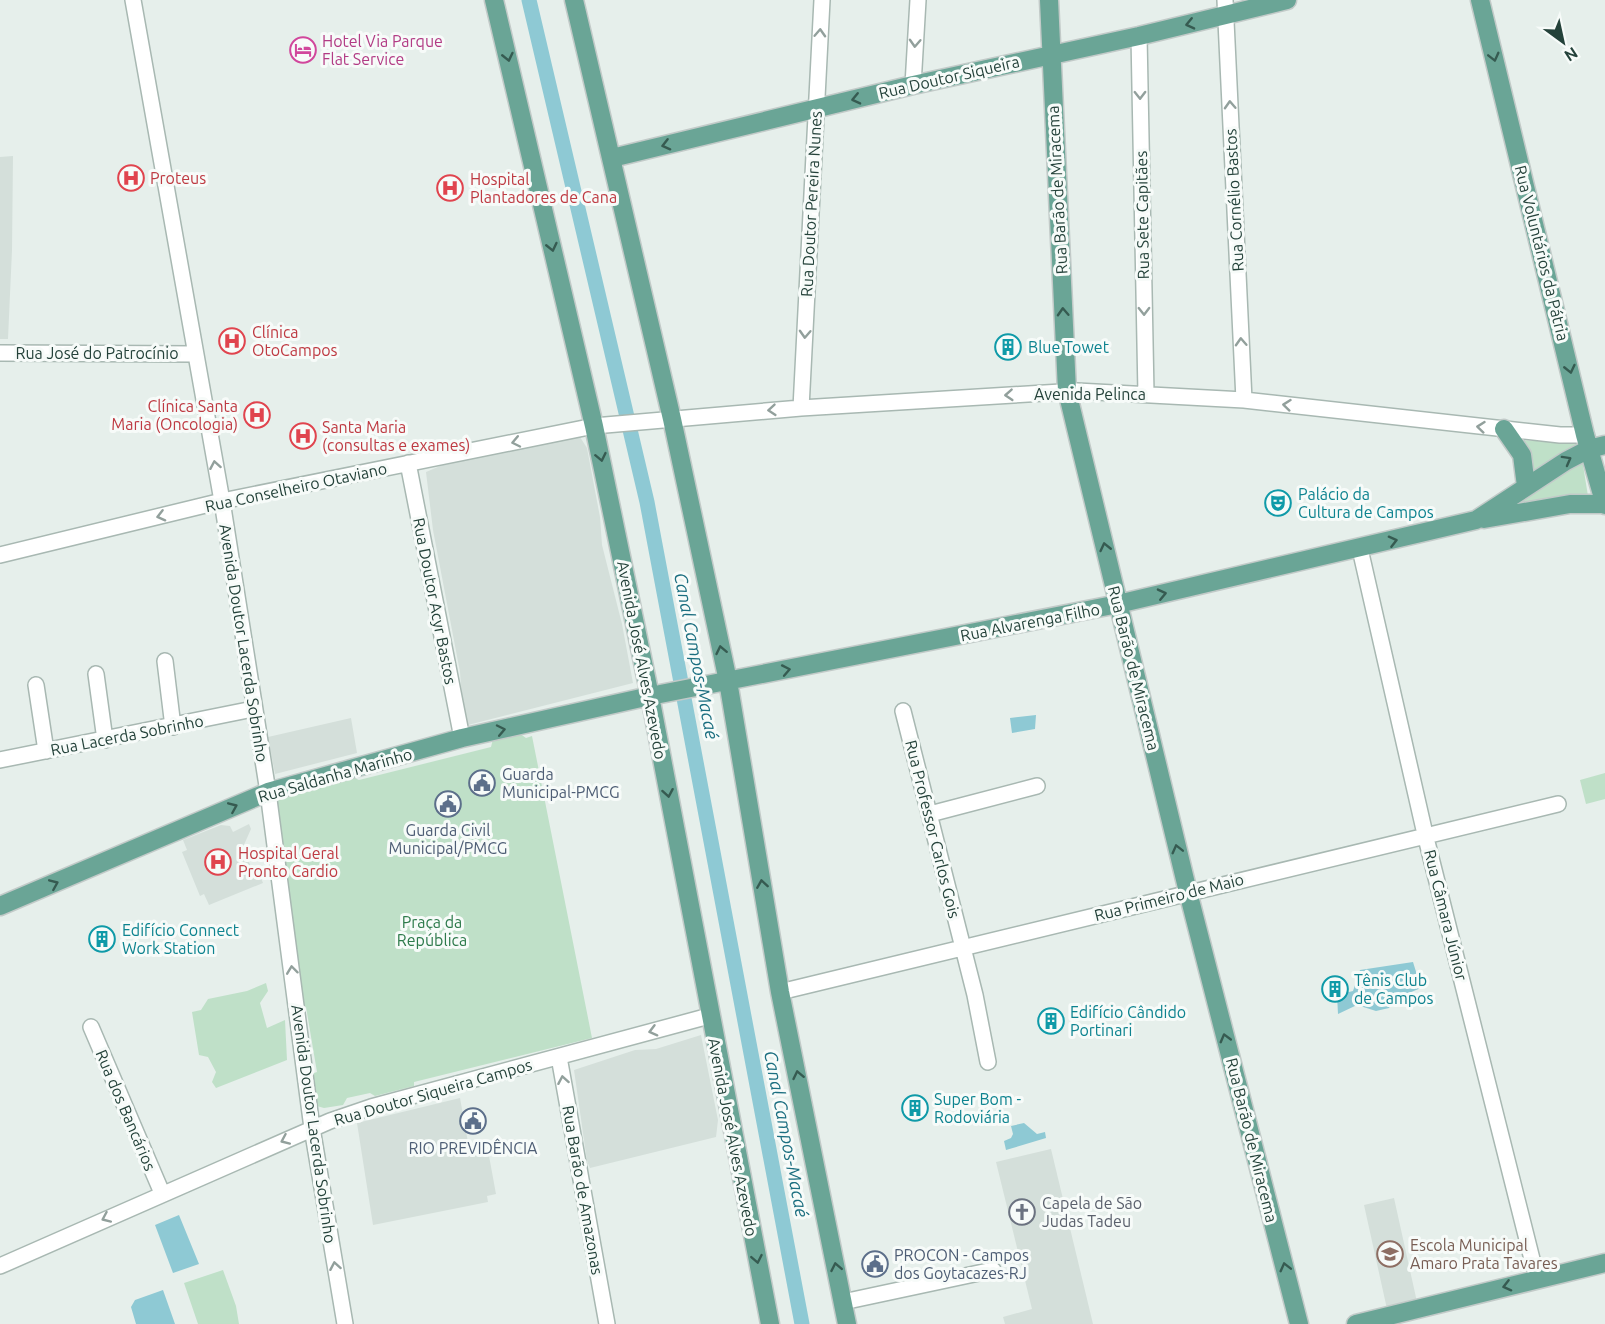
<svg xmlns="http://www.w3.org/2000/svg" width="1605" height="1324" viewBox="0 0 1605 1324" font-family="Ubuntu,sans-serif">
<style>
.built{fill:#d4dfda}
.green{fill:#bfe0c8}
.water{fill:#8ec9d4}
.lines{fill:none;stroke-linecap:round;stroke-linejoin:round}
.canal{stroke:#8ec9d4;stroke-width:15}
.minor-casing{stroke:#a8b8b2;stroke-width:18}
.major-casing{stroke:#c2cac8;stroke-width:21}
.minor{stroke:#fff;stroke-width:15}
.major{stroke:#6aa596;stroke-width:18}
.oneway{stroke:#365b51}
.oneway2{stroke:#92a09c}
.labels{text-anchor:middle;stroke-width:6;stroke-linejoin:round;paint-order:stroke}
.hotel-label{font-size:16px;fill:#b23c85;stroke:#f7fbf9;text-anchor:start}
.street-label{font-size:16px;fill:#24423a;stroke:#f7fbf9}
.health-label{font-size:16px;fill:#be3a42;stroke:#f7fbf9;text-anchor:start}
.culture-label{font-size:16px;fill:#0d838f;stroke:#f7fbf9;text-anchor:start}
.service-label{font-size:16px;fill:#4e5e75;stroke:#f7fbf9;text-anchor:start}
.park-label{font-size:16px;fill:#2d7a4b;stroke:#f7fbf9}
.worship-label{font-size:16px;fill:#5b616d;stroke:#f7fbf9;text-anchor:start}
.education-label{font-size:16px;fill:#785e54;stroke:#f7fbf9;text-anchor:start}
.water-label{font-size:18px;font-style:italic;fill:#1c6f80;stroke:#f7fbf9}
</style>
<rect width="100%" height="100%" fill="#e6efeb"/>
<path class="built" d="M 13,156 L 12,250 L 8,339 L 0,339 L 0,157 Z
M 580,437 L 587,448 L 600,517 L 602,545 L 622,624 L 633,683 L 464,726 L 460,672 L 433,530 L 426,472 L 445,464 L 565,438 Z
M 351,718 L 357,753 L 275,774 L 268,737 Z
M 249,824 L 251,829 L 243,847 L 253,872 L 258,871 L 263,883 L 209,905 L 204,894 L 200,896 L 182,852 L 187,850 L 183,840 L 221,825 L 230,826 L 233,832 Z
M 701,1035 L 718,1120 L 716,1137 L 590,1168 L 587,1161 L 574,1070 L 635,1050 L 656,1049 Z
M 460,1098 L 469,1148 L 487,1145 L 496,1194 L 487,1196 L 488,1202 L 373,1225 L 357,1123 Z
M 1051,1149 L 1093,1324 L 1005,1324 L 1003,1317 L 1032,1309 L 996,1162 Z
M 1394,1198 L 1417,1302 L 1387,1309 L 1364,1205 Z"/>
<path class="green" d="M 1522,440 L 1586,444 L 1531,477 Z
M 1582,459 L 1588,496 L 1512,509 Z
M 519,733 L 526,738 L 532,736 L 592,1038 L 414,1082 L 414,1086 L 375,1096 L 370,1093 L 347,1098 L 343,1105 L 324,1108 L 317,1106 L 313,1099 L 311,1074 L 317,1072 L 306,1007 L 301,1005 L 296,962 L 298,957 L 273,802 L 352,777 L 359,780 L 491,747 L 493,739 Z
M 1605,773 L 1605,799 L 1586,804 L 1580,780 Z
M 266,983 L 268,991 L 260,1003 L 267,1028 L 285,1020 L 287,1060 L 216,1088 L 212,1082 L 216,1072 L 208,1057 L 199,1055 L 192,1012 L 201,1010 L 208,999 L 247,991 Z
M 223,1270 L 236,1306 L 239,1324 L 198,1324 L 184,1283 Z"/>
<path class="water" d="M 1036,715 L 1035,729 L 1012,733 L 1010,718 Z
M 1413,962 L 1421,988 L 1394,999 L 1389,1008 L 1376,1011 L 1357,1005 L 1338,1014 L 1337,995 L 1353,991 L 1360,970 Z
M 1024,1123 L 1037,1134 L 1045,1132 L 1046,1138 L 1006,1150 L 1004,1141 L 1011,1138 L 1013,1134 L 1011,1126 Z
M 179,1215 L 199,1264 L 173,1273 L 155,1225 Z
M 163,1290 L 175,1324 L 136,1324 L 131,1307 L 135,1300 Z"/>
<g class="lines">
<path class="canal" d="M 529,0 L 647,502 L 802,1324"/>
<g class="minor-casing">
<path id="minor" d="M 133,0 L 222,501 L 268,792 L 312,1128 L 345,1324
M 1225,0 L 1244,400
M 1139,36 L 1146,394
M 913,85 L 918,0
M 0,353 L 195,354
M 801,408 L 822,0
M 408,463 L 462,738
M 1360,549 L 1425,834 L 1537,1279
M 0,555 L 222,501 L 594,426 L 801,408 L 1077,391 L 1244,400 L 1560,435 L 1585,435
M 165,661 L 173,727
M 96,674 L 105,740
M 36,685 L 46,751
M 903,711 L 975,995 L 988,1062
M 0,760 L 253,709
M 930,814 L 1037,786
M 780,992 L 1558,804
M 91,1027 L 162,1193
M 559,1057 L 607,1324
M 0,1266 L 330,1121 L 371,1107 L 709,1016
M 843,1302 L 993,1270"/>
</g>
<g class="major-casing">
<path id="major" d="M 494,0 L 594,426 L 650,696 L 770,1324
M 574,0 L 672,419 L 728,681 L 780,992 L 847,1324
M 1049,0 L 1067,391 L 1188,892 L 1299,1324
M 1480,0 L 1585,435 L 1605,505
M 612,158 L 913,85 L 1139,36 L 1287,0
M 1504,429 L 1522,455 L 1526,486
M 1484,519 L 1570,504 L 1605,504
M 0,906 L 268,792 L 462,738 L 650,696 L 1118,604 L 1476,520 L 1566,461 L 1589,449 L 1605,445
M 1356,1324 L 1605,1263"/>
</g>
<use href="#minor" class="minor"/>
<use href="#major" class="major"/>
</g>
<defs><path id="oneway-chevron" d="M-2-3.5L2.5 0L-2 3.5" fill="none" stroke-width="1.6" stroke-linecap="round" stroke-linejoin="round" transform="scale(1.5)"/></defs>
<g class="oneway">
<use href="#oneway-chevron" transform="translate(1190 24) rotate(167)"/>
<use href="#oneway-chevron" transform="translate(508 57) rotate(77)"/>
<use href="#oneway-chevron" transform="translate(1494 57) rotate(76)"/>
<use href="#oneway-chevron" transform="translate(856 99) rotate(167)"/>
<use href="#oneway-chevron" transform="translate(666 145) rotate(166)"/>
<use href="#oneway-chevron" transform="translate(552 247) rotate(77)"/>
<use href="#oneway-chevron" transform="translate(1063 312) rotate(-93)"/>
<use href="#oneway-chevron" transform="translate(1570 369) rotate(77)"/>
<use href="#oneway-chevron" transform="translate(601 457) rotate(78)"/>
<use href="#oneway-chevron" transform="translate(1567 460) rotate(-29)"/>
<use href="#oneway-chevron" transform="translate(1393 541) rotate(-14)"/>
<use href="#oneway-chevron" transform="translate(1105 547) rotate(-103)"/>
<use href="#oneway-chevron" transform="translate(1162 594) rotate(-13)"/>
<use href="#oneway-chevron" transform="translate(721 650) rotate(-102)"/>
<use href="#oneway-chevron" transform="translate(786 670) rotate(-11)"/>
<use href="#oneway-chevron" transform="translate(501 730) rotate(-12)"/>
<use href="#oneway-chevron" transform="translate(668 793) rotate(80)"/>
<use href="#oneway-chevron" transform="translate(233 807) rotate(-23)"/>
<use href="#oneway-chevron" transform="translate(1177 849) rotate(-104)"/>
<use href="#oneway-chevron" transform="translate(54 884) rotate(-23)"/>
<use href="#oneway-chevron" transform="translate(762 884) rotate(-99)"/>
<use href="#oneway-chevron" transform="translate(1225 1038) rotate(-105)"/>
<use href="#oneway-chevron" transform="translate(798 1075) rotate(-102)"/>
<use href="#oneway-chevron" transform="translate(757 1259) rotate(79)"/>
<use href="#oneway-chevron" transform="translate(836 1267) rotate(-101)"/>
<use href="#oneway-chevron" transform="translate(1285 1267) rotate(-104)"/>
<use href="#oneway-chevron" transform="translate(1507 1286) rotate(166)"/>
</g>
<g class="oneway2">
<use href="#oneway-chevron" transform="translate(820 33) rotate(-87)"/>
<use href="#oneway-chevron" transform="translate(915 43) rotate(93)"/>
<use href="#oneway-chevron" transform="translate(1140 95) rotate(89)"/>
<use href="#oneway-chevron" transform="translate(1230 105) rotate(-93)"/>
<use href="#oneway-chevron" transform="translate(1144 311) rotate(89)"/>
<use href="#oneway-chevron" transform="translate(805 334) rotate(93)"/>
<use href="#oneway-chevron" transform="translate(1241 342) rotate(-93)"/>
<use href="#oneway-chevron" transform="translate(1009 395) rotate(176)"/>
<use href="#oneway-chevron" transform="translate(1287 405) rotate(-174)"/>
<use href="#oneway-chevron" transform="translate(772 410) rotate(175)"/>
<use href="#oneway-chevron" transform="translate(1481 427) rotate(-174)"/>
<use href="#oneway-chevron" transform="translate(516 442) rotate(168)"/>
<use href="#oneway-chevron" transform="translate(215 465) rotate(-100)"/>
<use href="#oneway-chevron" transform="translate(161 516) rotate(166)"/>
<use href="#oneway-chevron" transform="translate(292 970) rotate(-97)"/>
<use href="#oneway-chevron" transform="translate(653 1031) rotate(165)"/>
<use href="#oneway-chevron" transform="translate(563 1080) rotate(-100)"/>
<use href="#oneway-chevron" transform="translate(285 1140) rotate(156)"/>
<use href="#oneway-chevron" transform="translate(106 1218) rotate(156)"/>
<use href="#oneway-chevron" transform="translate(335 1266) rotate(-100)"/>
</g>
<defs>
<g id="hotel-ring" transform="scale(1.35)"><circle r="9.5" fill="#f7fbf9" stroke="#d1479c" stroke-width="1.5"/><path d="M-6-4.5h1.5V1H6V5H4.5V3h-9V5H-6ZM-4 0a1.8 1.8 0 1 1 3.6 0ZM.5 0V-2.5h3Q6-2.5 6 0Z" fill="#d1479c"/></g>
<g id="hospital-ring" transform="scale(1.35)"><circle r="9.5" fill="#f7fbf9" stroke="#e0444e" stroke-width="1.5"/><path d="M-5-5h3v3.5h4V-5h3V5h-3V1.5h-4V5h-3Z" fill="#e0444e"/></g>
<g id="building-ring" transform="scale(1.35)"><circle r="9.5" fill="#f7fbf9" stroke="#0f9aa8" stroke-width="1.5"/><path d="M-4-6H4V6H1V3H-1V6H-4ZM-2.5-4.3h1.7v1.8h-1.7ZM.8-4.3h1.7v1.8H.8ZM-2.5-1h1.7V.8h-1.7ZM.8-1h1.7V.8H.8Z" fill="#0f9aa8"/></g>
<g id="theatre-ring" transform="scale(1.35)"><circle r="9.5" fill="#f7fbf9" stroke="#0f9aa8" stroke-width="1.5"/><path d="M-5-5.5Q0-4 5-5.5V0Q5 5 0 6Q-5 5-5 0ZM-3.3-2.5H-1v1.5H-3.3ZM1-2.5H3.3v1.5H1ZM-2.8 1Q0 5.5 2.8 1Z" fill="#0f9aa8"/></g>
<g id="civic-ring" transform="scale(1.35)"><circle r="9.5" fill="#f7fbf9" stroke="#5c6f8a" stroke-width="1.5"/><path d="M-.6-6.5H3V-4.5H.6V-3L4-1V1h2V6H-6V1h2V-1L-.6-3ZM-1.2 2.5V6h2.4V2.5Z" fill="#5c6f8a"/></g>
<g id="church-ring" transform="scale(1.35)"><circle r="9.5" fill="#f7fbf9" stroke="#6b7280" stroke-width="1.5"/><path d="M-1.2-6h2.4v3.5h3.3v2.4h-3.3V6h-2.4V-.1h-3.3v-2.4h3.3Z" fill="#6b7280"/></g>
<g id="school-ring" transform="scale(1.35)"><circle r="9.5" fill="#f7fbf9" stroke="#8d6e63" stroke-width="1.5"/><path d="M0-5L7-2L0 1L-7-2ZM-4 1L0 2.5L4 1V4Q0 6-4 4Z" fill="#8d6e63"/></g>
</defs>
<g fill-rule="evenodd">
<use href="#hotel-ring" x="303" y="50"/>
<use href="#hospital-ring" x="131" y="178"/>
<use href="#hospital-ring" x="450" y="188"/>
<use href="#hospital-ring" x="232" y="341"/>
<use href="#building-ring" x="1008" y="347"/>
<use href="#hospital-ring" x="257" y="415"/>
<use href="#hospital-ring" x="303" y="436"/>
<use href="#theatre-ring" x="1278" y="503"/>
<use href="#civic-ring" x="482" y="783"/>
<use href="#civic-ring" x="448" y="804"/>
<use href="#hospital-ring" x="218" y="862"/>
<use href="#building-ring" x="102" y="939"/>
<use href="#building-ring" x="1335" y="989"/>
<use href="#building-ring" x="1051" y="1021"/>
<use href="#building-ring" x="915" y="1108"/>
<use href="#civic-ring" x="473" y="1121"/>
<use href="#church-ring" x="1022" y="1212"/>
<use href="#school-ring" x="1390" y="1254"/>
<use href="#civic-ring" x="875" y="1264"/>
</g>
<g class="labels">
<g class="hotel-label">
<text x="322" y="47">Hotel Via Parque<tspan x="322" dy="18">Flat Service</tspan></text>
</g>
<g class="street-label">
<text transform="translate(949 77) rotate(-13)" y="6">Rua Doutor Siqueira</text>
<text transform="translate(1057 190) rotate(-93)" y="6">Rua Barão de Miracema</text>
<text transform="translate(1234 200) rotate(-93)" y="6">Rua Cornélio Bastos</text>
<text transform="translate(811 204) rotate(-87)" y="6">Rua Doutor Pereira Nunes</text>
<text transform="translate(1142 215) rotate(-91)" y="6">Rua Sete Capitães</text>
<text transform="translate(1542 253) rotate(76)" y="6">Rua Voluntários da Pátria</text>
<text x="97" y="359">Rua José do Patrocínio</text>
<text x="1090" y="400">Avenida Pelinca</text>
<text transform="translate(296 487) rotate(-12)" y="6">Rua Conselheiro Otaviano</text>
<text transform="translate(435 601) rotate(79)" y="6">Rua Doutor Acyr Bastos</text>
<text transform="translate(1030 622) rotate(-11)" y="6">Rua Alvarenga Filho</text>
<text transform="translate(244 643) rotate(81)" y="6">Avenida Doutor Lacerda Sobrinho</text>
<text transform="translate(642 660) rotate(79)" y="6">Avenida José Alves Azevedo</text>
<text transform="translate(1134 668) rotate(76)" y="6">Rua Barão de Miracema</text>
<text transform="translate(127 735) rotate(-11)" y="6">Rua Lacerda Sobrinho</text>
<text transform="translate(335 775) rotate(-16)" y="6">Rua Saldanha Marinho</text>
<text transform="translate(933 829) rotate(76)" y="6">Rua Professor Carlos Gois</text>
<text transform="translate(1169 897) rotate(-14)" y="6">Rua Primeiro de Maio</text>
<text transform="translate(1446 915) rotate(76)" y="6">Rua Câmara Júnior</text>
<text transform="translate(433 1092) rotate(-16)" y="6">Rua Doutor Siqueira Campos</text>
<text transform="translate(126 1110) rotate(67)" y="6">Rua dos Bancários</text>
<text transform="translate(314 1124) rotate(82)" y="6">Avenida Doutor Lacerda Sobrinho</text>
<text transform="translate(733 1137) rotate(79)" y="6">Avenida José Alves Azevedo</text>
<text transform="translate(1252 1140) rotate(76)" y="6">Rua Barão de Miracema</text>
<text transform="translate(583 1190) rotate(80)" y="6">Rua Barão de Amazonas</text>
</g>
<g class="health-label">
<text x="150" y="184">Proteus</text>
<text x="470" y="185">Hospital<tspan x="470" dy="18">Plantadores de Cana</tspan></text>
<text x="252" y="338">Clínica<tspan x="252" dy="18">OtoCampos</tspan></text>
<text x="238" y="412" text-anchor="end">Clínica Santa<tspan x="238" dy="18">Maria (Oncologia)</tspan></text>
<text x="322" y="433">Santa Maria<tspan x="322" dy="18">(consultas e exames)</tspan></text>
<text x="238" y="859">Hospital Geral<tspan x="238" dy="18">Pronto Cardio</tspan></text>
</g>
<g class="culture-label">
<text x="1028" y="353">Blue Towet</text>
<text x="1298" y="500">Palácio da<tspan x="1298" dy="18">Cultura de Campos</tspan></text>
<text x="122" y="936">Edifício Connect<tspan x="122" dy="18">Work Station</tspan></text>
<text x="1354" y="986">Tênis Club<tspan x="1354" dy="18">de Campos</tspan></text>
<text x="1070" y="1018">Edifício Cândido<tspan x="1070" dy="18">Portinari</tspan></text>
<text x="934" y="1105">Super Bom -<tspan x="934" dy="18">Rodoviária</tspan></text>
</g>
<g class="service-label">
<text x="502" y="780">Guarda<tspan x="502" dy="18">Municipal-PMCG</tspan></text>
<text x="448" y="836" text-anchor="middle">Guarda Civil<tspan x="448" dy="18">Municipal/PMCG</tspan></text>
<text x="473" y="1154" text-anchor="middle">RIO PREVIDÊNCIA</text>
<text x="894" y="1261">PROCON - Campos<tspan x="894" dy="18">dos Goytacazes-RJ</tspan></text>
</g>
<g class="park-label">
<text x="432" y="928">Praça da<tspan x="432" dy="18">República</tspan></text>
</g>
<g class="worship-label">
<text x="1042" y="1209">Capela de São<tspan x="1042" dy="18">Judas Tadeu</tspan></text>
</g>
<g class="education-label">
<text x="1410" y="1251">Escola Municipal<tspan x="1410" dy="18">Amaro Prata Tavares</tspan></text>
</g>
<g class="water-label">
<text transform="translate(696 656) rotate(79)" y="6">Canal Campos-Macaé</text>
<text transform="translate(786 1134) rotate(79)" y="6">Canal Campos-Macaé</text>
</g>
</g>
<g transform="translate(1563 42) rotate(147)" stroke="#f7fbf9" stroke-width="4.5" paint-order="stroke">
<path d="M0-4.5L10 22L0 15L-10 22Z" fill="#24423a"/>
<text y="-9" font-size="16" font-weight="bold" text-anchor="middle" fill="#24423a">N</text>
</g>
</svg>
